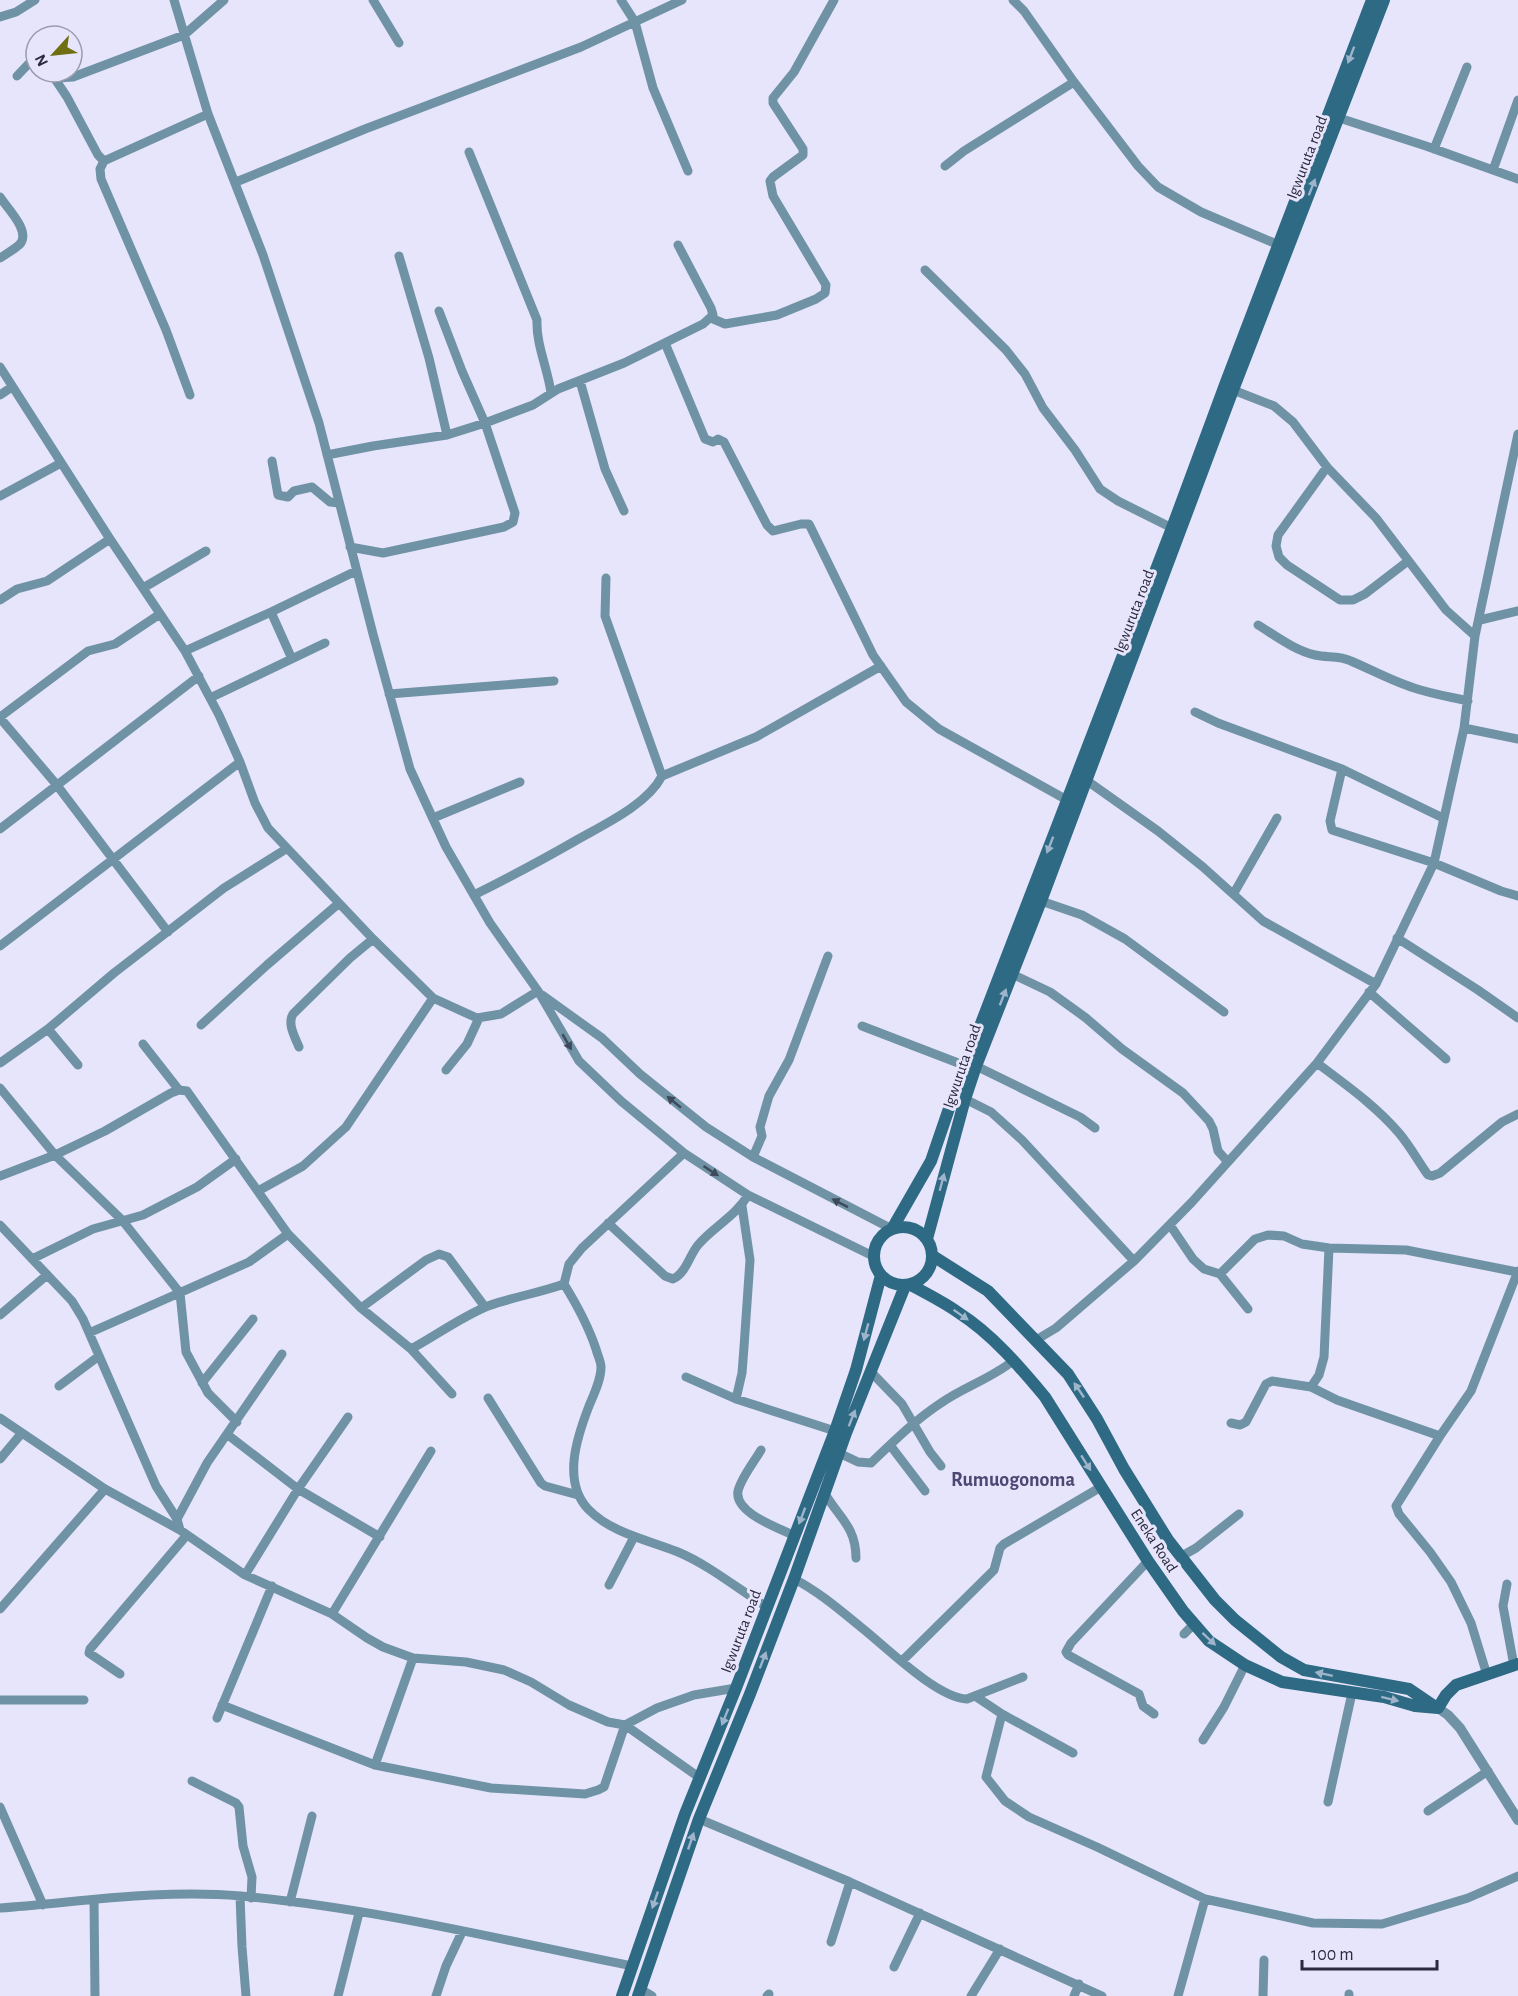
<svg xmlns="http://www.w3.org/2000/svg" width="1518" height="1996" viewBox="0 0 1518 1996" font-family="'Alegreya Sans',sans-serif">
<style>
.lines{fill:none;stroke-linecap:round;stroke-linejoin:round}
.minor{stroke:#6f93a5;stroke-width:9}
.tertiary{stroke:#6f93a5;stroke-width:10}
.secondary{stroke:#2f6a84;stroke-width:12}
.oneway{fill:#9db4cb}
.oneway2{fill:#3f495c}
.labels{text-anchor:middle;stroke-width:6;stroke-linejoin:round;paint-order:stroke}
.street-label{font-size:16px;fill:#2b293d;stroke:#e7e5fb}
.quarter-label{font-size:20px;font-weight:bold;fill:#4e4773;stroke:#e7e5fb}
</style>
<rect width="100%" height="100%" fill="#e7e5fb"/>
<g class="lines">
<path class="minor" d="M 174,0 L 208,114 L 263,255 L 319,423 L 373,634 L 410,769 L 446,847 L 490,923 L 538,991 L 579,1061 L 621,1101 L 684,1153 L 748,1195 L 873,1256
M 373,0 L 399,43
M 621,0 L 635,22 L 653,88 L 688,171
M 1013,0 L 1024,11 L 1074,82 L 1138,166 L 1158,187 L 1201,212 L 1279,245
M 0,17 L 16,12 L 35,0
M 50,72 L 58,78 L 73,77 L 184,35 L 224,0
M 17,76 L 36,56
M 53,76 L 67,97 L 98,155 L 104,161
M 1333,116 L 1426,146 L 1518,179
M 1434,149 L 1467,67
M 469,152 L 537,320 C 536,345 548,369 551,393
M 945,166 L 964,151 L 1074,82
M 1493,170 L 1518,100
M 236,182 L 365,129 L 581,47 L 682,0
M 0,197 C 7,208 31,231 20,244 C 15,249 6,254 0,258
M 399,256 L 429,358 L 447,435
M 925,270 L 1006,350 L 1025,374 L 1043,408 L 1075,450 L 1100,489 L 1118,501 L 1172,528
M 711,318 L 725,324 L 777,315 L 816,299 L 825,293 L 826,285 L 773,196 L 770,181 L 773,177 L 803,155 L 803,149 L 773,103 L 773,98 L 794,72 L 834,0
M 665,343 L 705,439 L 713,442 L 718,439 L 724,442 L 767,525 L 773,531 L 801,524 L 809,524 L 873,655 L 906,702 L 939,729 L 1067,800
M 0,367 L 110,539 L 185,651 L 219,715 L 240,762 L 255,803 L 268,828 L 373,939 L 433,998 L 477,1018 L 501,1014 L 538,991
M 580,381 L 605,469 L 624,511
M 1233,390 L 1274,406 L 1293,422 L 1327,467 L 1376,518 L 1446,610 L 1475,636
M 0,395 L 12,387
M 190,395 L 166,330 L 101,179 L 100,169 L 104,161 L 208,114
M 327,455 L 373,446 L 447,435 L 485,423 L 533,405 L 558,389 L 624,363 L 703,324 L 713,315 L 711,308 L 678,245
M 272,461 L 278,495 L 288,497 L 294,491 L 312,487 L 330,502 L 339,503
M 1327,467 L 1278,535 L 1276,546 L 1279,557 L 1287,565 L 1340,600 L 1353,600 L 1365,594 L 1408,561
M 0,496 L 61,463
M 350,547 L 383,553 L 504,527 L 513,522 L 515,513 L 485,423 L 462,371 L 439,311
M 143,588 L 206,551
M 0,600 L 17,589 L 47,581 L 110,539
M 271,612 L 292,659
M 1480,620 L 1518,611
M 1258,625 C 1276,636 1294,650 1315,655 C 1327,658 1339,655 1351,661 C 1372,670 1392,681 1414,688 C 1432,694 1451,697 1468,701
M 185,651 L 271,612 L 356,571
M 389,694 L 554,681
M 210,698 L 325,643
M 1195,712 L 1218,723 L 1342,769 L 1443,818
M 0,717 L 88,651 L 115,644 L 160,614
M 0,718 L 56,784 L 168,932
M 1464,728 L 1518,739
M 1342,769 L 1330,821 L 1332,830 L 1434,863 L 1501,891 L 1518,896
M 662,776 L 756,737 L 881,666
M 1086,780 L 1158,831 L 1203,867 L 1263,921 L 1376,984
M 433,818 L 520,782
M 0,829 L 199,676
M 1234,893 L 1277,818
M 474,895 C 508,878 542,860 575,841 C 603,825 647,805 662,776 L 605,616 L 606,578
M 1041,901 L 1082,915 L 1125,939 L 1224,1012
M 1397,938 L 1478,990 L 1518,1018
M 0,946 L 240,762
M 1012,974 L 1050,992 L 1086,1018 L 1122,1049 L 1183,1093 L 1209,1121 L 1213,1129 L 1218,1151 L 1228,1162
M 1369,992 L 1446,1059
M 542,995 L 602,1038 L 640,1074 L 706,1127 L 753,1157 L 892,1229
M 201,1025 L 267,965 L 338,904
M 862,1026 L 966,1066
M 48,1029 L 78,1065
M 143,1044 L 179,1090
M 299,1047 C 295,1037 287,1024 293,1014 L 350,958 L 373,939
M 0,1063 L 48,1029 L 114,973 L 224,888 L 286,849
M 1317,1063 C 1346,1085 1375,1105 1399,1133 C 1410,1146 1418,1161 1428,1175 L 1432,1176 L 1440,1173 L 1502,1122 L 1518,1114
M 976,1066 L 1080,1117 L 1095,1128
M 446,1070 L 467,1044 L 479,1018
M 0,1088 L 55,1155 L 122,1220 L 180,1293 L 186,1352 L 208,1393 L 237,1422
M 965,1099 L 991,1112 L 1022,1140 L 1134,1261
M 753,1157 L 762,1136 L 760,1127 L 769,1096 L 789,1060 L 828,956
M 0,1176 L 55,1155 L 105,1131 L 171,1093 L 179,1090 L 187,1091 L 288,1234 L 361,1308 L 411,1349 L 452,1394
M 258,1191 L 303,1166 L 346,1127 L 433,998
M 608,1223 L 665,1276 L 673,1279 C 686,1273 689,1256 698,1245 C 713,1227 736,1216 748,1195
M 0,1225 L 72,1301 L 83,1319 L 156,1486 L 177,1519 L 180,1530
M 1170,1225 L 1193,1259 L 1204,1269 L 1220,1274 L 1248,1309
M 32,1259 L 93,1229 L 143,1215 L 197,1187 L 236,1159
M 1220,1274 L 1255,1239 L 1268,1235 L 1284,1236 L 1302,1244 L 1329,1248 L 1406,1250 L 1517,1272
M 564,1284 C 577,1305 588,1325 596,1349 C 597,1354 601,1361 601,1367 C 601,1380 594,1394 589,1406 C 577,1437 562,1481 588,1509 C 611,1533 648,1540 678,1552 C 709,1565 738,1589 767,1607
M 361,1308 L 426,1260 L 439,1254 L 448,1257 L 485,1307
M 0,1315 L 47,1275
M 89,1333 L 249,1262 L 288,1234
M 1036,1340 L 1056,1328 L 1134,1261 L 1192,1202 L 1317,1063 L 1376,984 L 1434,863 L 1464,728 L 1475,636 L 1518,434
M 411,1349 C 435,1336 463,1316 488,1306 C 513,1297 539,1293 564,1284 L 569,1264 L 582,1248 L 684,1153
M 870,1371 L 902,1404 L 930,1452 L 941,1466
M 686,1377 L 736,1399 L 835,1431
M 202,1383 L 253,1319
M 59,1386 L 99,1356
M 1311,1387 L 1319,1375 L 1324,1357 L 1329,1248
M 488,1398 L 541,1483 L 545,1486 L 578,1495
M 736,1399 L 742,1373 L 744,1347 L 750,1260 L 742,1206
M 0,1418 L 105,1489 L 180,1530 L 245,1575 L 332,1614 L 367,1638 L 383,1647 L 413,1658 L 466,1662 L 504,1670 L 531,1682 L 569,1705 L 608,1722 L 625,1725 L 657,1708 L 694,1695 L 736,1688
M 1231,1423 L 1240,1425 L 1246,1422 L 1266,1384 L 1272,1381 L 1311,1387 L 1337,1400 L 1440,1436
M 228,1435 L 298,1489 L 380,1537
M 890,1445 L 925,1491
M 761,1450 C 754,1462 741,1478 738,1491 C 734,1513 779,1528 795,1536
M 839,1453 L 858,1462 L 871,1463 C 893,1442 915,1420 941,1403 C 964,1387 990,1379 1013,1361
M 0,1459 L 21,1434
M 824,1492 C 838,1517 856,1526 856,1558
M 177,1519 L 207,1463 L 282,1354
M 1180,1557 L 1196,1548 L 1239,1514
M 1148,1561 L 1071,1643 L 1066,1652 L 1068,1655 L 1139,1694 L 1143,1706 L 1154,1714
M 245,1575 L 298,1489 L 348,1417
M 794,1579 C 818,1591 841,1611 862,1628 C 886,1647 937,1698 967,1699 L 1023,1677
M 1507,1584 L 1503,1606 L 1514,1666
M 609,1585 L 634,1537
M 0,1609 L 105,1489
M 332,1614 L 431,1451
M 1184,1634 L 1194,1624
M 902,1661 L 994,1570 L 1000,1548 L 1004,1544 L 1101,1487
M 120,1674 L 89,1653 L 90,1649 L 186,1536
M 1487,1675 L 1471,1623 L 1451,1582 L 1430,1552 L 1399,1514 L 1396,1506 L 1440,1436 L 1471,1391 L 1518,1271
M 975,1696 L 1002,1714 L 986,1777 L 1005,1801 L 1029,1817 L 1097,1847 L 1205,1899 L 1313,1923 L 1382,1924 L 1468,1898 L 1518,1876
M 0,1700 L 84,1700
M 222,1705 L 375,1765 L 491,1788 L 585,1794 L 598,1790 L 604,1787 L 625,1725 L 700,1778
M 1002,1714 L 1073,1753
M 217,1718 L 272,1586
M 1203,1740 L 1224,1707 L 1245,1665
M 375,1765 L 413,1658
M 192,1781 L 236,1803 L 239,1807 L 243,1846 L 252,1877 L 251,1898
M 1328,1802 L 1352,1693
M 0,1807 L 43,1905
M 1428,1811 L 1488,1771
M 699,1819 L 850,1882 L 1102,1996
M 240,1896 L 242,1947 L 246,1996
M 94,1900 L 95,1996
M 290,1902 L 312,1816
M 0,1908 C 80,1902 161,1889 241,1896 C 373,1908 503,1940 632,1966
M 831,1942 L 850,1882
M 894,1967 L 920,1913
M 640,1989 L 652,1996
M 338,1996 L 359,1913
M 436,1996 L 446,1966 L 462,1932
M 767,1996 L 769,1994
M 971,1996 L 1000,1949
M 1074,1996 L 1079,1984
M 1178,1996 L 1205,1899
M 1263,1996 L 1264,1960
M 1349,1996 L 1349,1994"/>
<path class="tertiary" d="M 1438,1708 L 1448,1715 L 1460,1728 L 1518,1820"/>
<path class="secondary" d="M874 1256a29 29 0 1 1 58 0a29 29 0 1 1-58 0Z
M 892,1229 L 931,1161 L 955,1091 L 1172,528 L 1226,382 L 1372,0
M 927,1239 L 965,1099 L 976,1066 L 1041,901 L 1233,390 L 1384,0
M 933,1256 L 988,1291 L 1068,1374 L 1097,1419 L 1124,1469 L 1168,1540 L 1215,1600 L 1235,1620 L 1281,1657 L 1304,1670 L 1409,1689 L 1434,1706
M 911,1285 C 927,1294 944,1302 959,1313 C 992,1334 1020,1367 1045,1397 L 1148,1561 L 1183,1611 L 1209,1641 L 1245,1665 L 1282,1682 L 1384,1697 L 1415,1706 L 1438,1708
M 1438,1708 L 1446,1695 L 1456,1685 L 1518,1664
M 622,1996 L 685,1814 L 736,1688 L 835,1431 L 856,1370 L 881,1275
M 638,1996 L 699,1819 L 750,1694 L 794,1579 L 846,1433 L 905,1286"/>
</g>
<defs><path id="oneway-solid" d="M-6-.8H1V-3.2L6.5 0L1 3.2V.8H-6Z" transform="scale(1.5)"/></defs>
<g class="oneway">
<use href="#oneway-solid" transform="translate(1351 55) rotate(111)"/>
<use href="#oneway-solid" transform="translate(1312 187) rotate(-69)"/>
<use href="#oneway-solid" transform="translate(1050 845) rotate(111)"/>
<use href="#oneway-solid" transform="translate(1003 997) rotate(-69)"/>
<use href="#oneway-solid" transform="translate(942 1182) rotate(-75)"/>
<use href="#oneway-solid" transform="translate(961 1315) rotate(35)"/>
<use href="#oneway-solid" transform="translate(866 1332) rotate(105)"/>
<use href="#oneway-solid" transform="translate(1079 1390) rotate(-124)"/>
<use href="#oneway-solid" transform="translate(852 1418) rotate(-69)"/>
<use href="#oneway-solid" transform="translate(1086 1463) rotate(58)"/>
<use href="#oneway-solid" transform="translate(802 1516) rotate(111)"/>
<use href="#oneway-solid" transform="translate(1209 1639) rotate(43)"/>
<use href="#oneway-solid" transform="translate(763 1660) rotate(-69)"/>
<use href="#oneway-solid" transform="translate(1324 1674) rotate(-168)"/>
<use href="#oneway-solid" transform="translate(1390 1699) rotate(14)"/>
<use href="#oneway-solid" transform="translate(725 1717) rotate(112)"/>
<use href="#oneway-solid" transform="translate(691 1841) rotate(-71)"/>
<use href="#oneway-solid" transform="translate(655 1900) rotate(109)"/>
</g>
<g class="oneway2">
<use href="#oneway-solid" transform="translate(567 1042) rotate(60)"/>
<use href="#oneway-solid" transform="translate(674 1102) rotate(-141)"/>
<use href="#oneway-solid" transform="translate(711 1171) rotate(33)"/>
<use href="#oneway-solid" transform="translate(840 1203) rotate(-153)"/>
</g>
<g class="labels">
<g class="street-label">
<text transform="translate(1306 157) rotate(-69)" y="6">Igwuruta road</text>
<text transform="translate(1133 611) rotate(-69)" y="6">Igwuruta road</text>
<text transform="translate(961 1066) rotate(-71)" y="6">Igwuruta road</text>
<text transform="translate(1155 1540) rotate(57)" y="6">Eneka Road</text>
<text transform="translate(740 1631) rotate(-69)" y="6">Igwuruta road</text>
</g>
<g class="quarter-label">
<text x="1013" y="1486">Rumuogonoma</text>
</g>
</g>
<g transform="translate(54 54) rotate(243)"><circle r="28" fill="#e7e5fb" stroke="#9c9aaf" stroke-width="1.5"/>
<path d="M0-4.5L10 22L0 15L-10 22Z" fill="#6f6f11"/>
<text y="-9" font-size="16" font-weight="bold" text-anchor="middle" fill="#2b293d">N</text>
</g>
<path d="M1302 1960v9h135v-9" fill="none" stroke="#2b293d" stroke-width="3"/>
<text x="1311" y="1960" font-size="18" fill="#2b293d" stroke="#e7e5fb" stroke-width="4.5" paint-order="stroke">100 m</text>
</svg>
